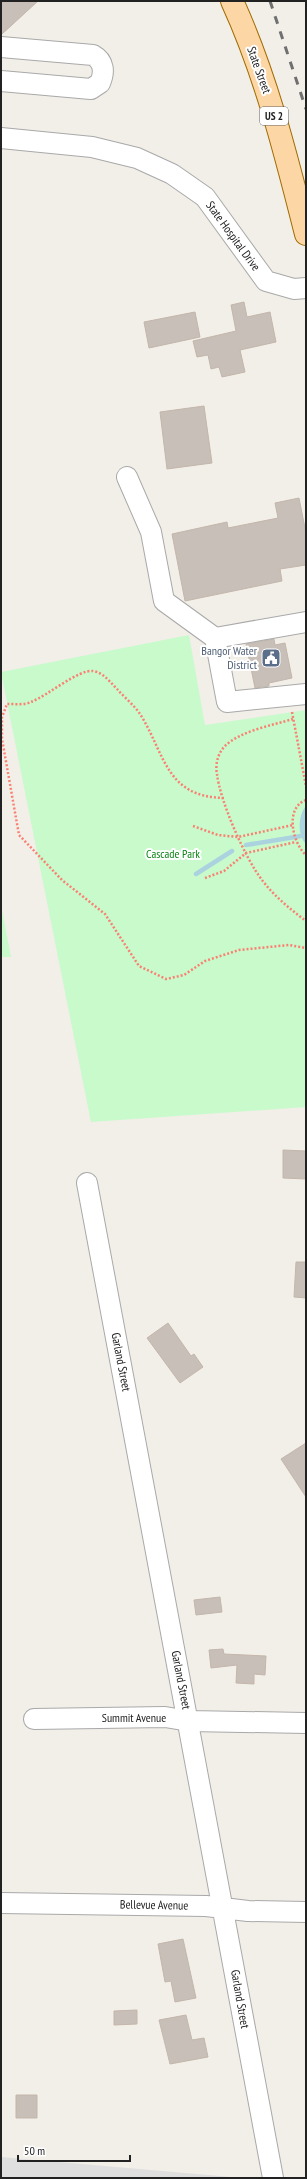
<svg xmlns="http://www.w3.org/2000/svg" width="307" height="2179" viewBox="0 0 307 2179" font-family="'PT Sans Narrow',sans-serif">
<style>
.residential{fill:#e0dfdf}
.park{fill:#c8facc}
.water{fill:#aad3df}
.lines{fill:none;stroke-linecap:round;stroke-linejoin:round}
.stream{stroke:#aad3df;stroke-width:4.5}
.building{fill:#c7bfb8;stroke:#c4b6ab}
.minor-casing{stroke:#a9a9a9;stroke-width:22}
.major-casing{stroke:#a06b00;stroke-width:24}
.path{stroke:#fa8072;stroke-width:2.5;stroke-dasharray:2 2;stroke-linecap:butt}
.minor{stroke:#fff;stroke-width:20}
.major{stroke:#fcd6a4;stroke-width:22}
.rail{stroke:#707070;stroke-width:3;stroke-dasharray:8 8;stroke-linecap:butt}
.labels{text-anchor:middle;stroke-width:4;stroke-linejoin:round;paint-order:stroke}
.shield{fill:#fff;stroke:#646464;stroke-width:1}
.shield-label{font-size:11px;font-weight:bold;fill:#222}
.street-label{font-size:12px;fill:#222;stroke:#fff}
.service-label{font-size:12px;fill:#4e5e75;stroke:#fff;text-anchor:end}
.park-label{font-size:12px;fill:#0c8416;stroke:#fff}
</style>
<rect width="100%" height="100%" fill="#f2efe9"/>
<path class="residential" d="M 1,2157 L 243,2178 L 1,2178 Z"/>
<path class="park" d="M 189,635 L 205,725 L 306,710 L 306,1107 L 91,1122 L 1,672 Z
M 1,905 L 11,957 L 1,957 Z"/>
<path class="water" d="M 306,806 L 306,844 C 297,835 298,815 306,806 Z"/>
<g class="lines">
<path class="stream" d="M 246,845 L 301,836
M 196,874 L 232,851"/>
</g>
<path class="building" d="M 1,1 L 38,1 L 1,35 Z
M 244,302 L 247,317 L 270,312 L 276,342 L 240,350 L 245,372 L 222,377 L 219,367 L 211,369 L 208,355 L 197,357 L 193,341 L 236,331 L 231,305 Z
M 195,312 L 200,337 L 149,348 L 144,322 Z
M 204,406 L 212,463 L 167,469 L 160,412 Z
M 299,498 L 306,533 L 306,565 L 280,569 L 282,581 L 185,601 L 172,534 L 227,522 L 228,528 L 278,518 L 275,503 Z
M 274,639 L 275,645 L 285,643 L 292,678 L 269,683 L 269,686 L 255,688 L 246,644 Z
M 283,1150 L 306,1151 L 306,1179 L 283,1178 Z
M 296,1262 L 306,1262 L 306,1298 L 294,1297 Z
M 168,1323 L 191,1356 L 194,1354 L 203,1367 L 180,1383 L 147,1338 Z
M 306,1443 L 306,1497 L 281,1459 Z
M 220,1597 L 222,1612 L 196,1615 L 194,1600 Z
M 223,1649 L 224,1654 L 266,1656 L 265,1675 L 254,1674 L 254,1684 L 236,1683 L 237,1665 L 211,1668 L 209,1650 Z
M 183,1939 L 196,1998 L 175,2002 L 171,1981 L 165,1982 L 158,1944 Z
M 137,2010 L 137,2024 L 114,2025 L 114,2011 Z
M 186,2015 L 192,2040 L 204,2038 L 208,2057 L 170,2064 L 159,2020 Z
M 16,2095 L 37,2095 L 37,2118 L 16,2118 Z"/>
<g class="lines">
<g class="minor-casing">
<path id="minor" d="M 1,47 L 93,55 C 104,61 105,72 100,83 L 91,89 L 1,81
M 1,138 L 92,147 L 137,158 L 172,174 L 205,197 L 266,281 L 294,289 L 306,288
M 127,477 L 151,532 L 164,601 L 215,638
M 306,622 L 215,638 L 227,702 L 306,694
M 87,1183 L 273,2178
M 34,1719 L 165,1717 L 189,1721 L 306,1723
M 1,1903 L 206,1906 L 248,1911 L 306,1912"/>
</g>
<g class="major-casing">
<path id="major" d="M 232,1 C 266,75 286,155 306,234"/>
</g>
<path class="path" d="M 292,712 L 306,786
M 293,719 C 273,725 240,731 225,746 C 218,753 215,764 217,774 C 220,801 245,858 262,880 C 274,896 290,909 306,921
M 224,798 C 165,797 165,753 140,714 C 134,705 124,697 117,689 C 110,682 104,673 93,671 C 79,669 47,696 31,702 C 25,705 15,704 7,704 L 2,717 L 2,739 L 19,835 L 62,880 L 105,914 L 139,966 L 166,979 L 184,975 L 205,961 L 239,950 L 289,945 L 306,948
M 306,800 C 284,808 293,844 306,855
M 193,826 L 218,835 L 238,837 L 293,825
M 205,878 L 224,871 L 246,853 L 296,842"/>
<use href="#minor" class="minor"/>
<use href="#major" class="major"/>
<path class="rail" d="M 270,1 L 306,109"/>
</g>
<defs>
<g id="civic-square" transform="scale(1)"><rect x="-9" y="-9" width="18" height="18" rx="4" fill="#5c6f8a" stroke="#fff"/><path d="M-.6-6.5H3V-4.5H.6V-3L4-1V1h2V6H-6V1h2V-1L-.6-3ZM-1.2 2.5V6h2.4V2.5Z" fill="#fff"/></g>
</defs>
<g fill-rule="evenodd">
<use href="#civic-square" x="271" y="658"/>
</g>
<g class="labels">
<rect class="shield" x="260" y="107" width="28" height="18" rx="3"/>
<g class="shield-label">
<text x="274" y="120">US 2</text>
</g>
<g class="street-label">
<text transform="translate(259 70) rotate(70)" y="4">State Street</text>
<text transform="translate(233 236) rotate(54)" y="4">State Hospital Drive</text>
<text transform="translate(121 1362) rotate(79)" y="4">Garland Street</text>
<text transform="translate(181 1680) rotate(79)" y="4">Garland Street</text>
<text x="134" y="1722">Summit Avenue</text>
<text transform="translate(154 1905) rotate(1)" y="4">Bellevue Avenue</text>
<text transform="translate(240 1999) rotate(80)" y="4">Garland Street</text>
</g>
<g class="service-label">
<text x="257" y="655">Bangor Water<tspan x="257" dy="14">District</tspan></text>
</g>
<g class="park-label">
<text x="173" y="858">Cascade Park</text>
</g>
</g>
<rect width="307" height="2179" fill="none" stroke="#222222" stroke-width="4"/>
<path d="M18 2155v6h112v-6" fill="none" stroke="#222222" stroke-width="2"/>
<text x="24" y="2155" font-size="12" fill="#222222" stroke="#ffffff" stroke-width="3" paint-order="stroke">50 m</text>
</svg>
